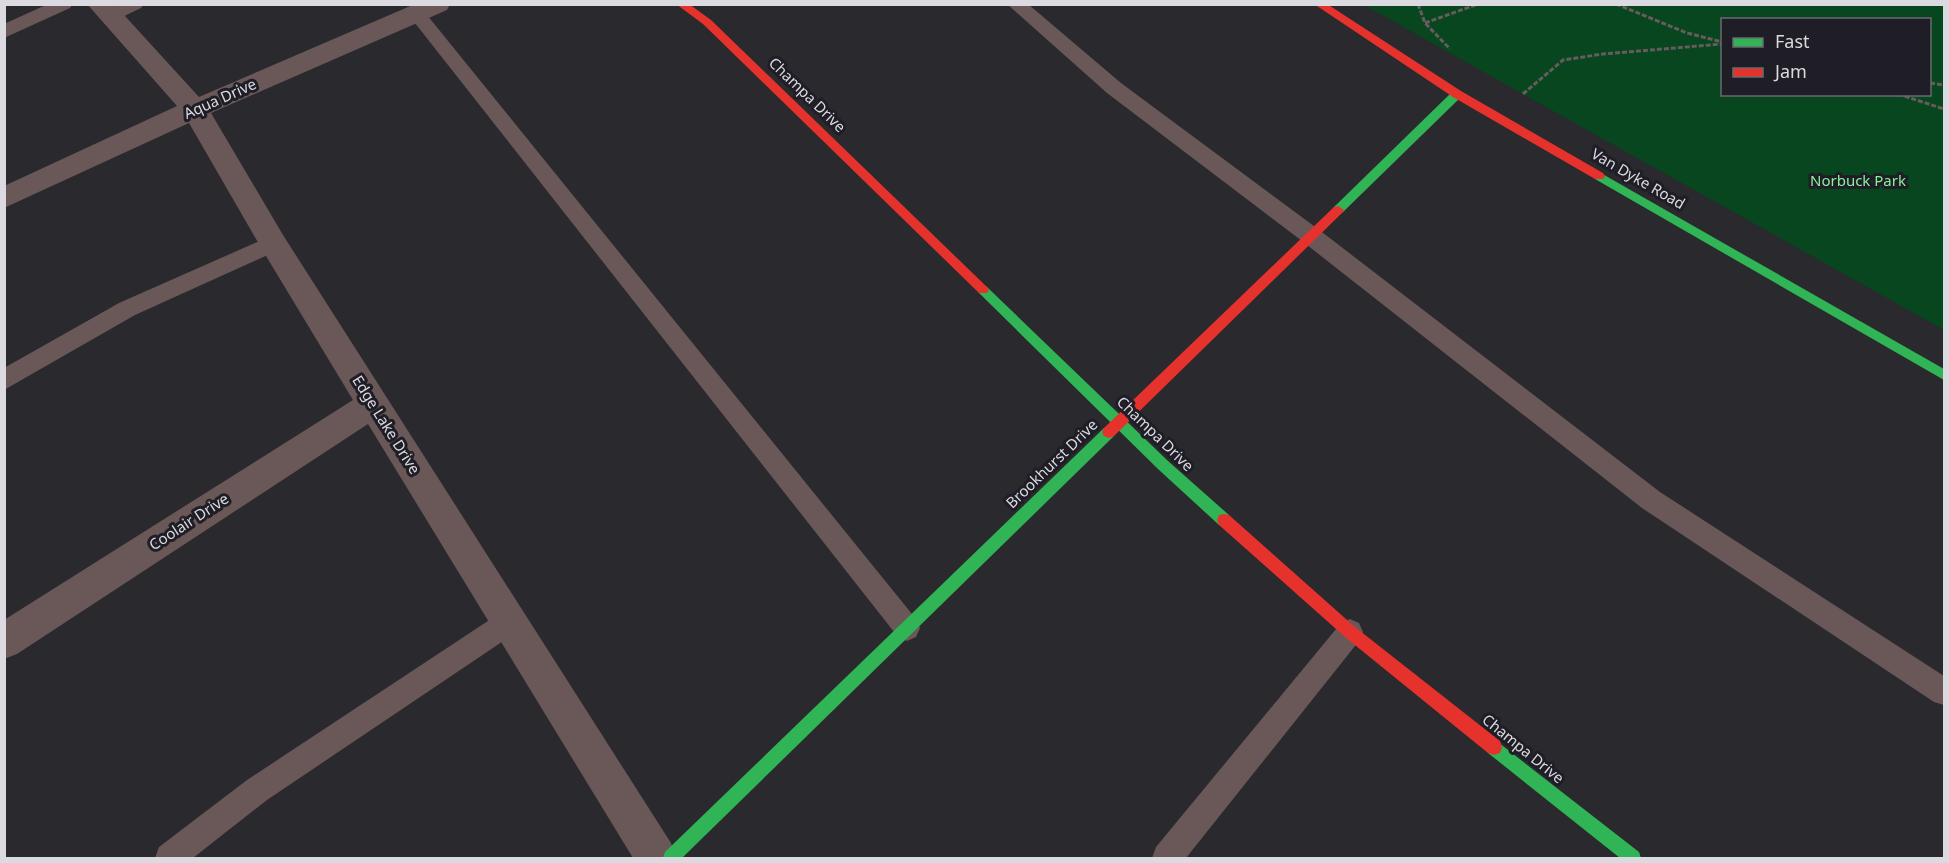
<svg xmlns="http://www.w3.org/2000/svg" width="1949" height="863" viewBox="0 0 1949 863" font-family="'Noto Sans',sans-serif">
  <rect width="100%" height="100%" fill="#2a292e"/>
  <!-- green -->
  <path fill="#07461e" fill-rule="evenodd" d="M1364,5h580v325zM1722,20h208v74h-208z"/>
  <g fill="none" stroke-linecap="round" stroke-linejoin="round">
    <!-- path -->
    <g stroke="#665c5d" stroke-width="3" stroke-dasharray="5 2" stroke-linecap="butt">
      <polyline points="1418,4 1425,23 1450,49"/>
      <polyline points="1616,4 1687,33 1722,42"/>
      <polyline points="1425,23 1478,4"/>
      <polyline points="1930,83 1944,85"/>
      <polyline points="1523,94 1563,60 1603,54 1722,44"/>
      <polyline points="1898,94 1944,109"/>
    </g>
    <!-- lane -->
    <g fill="#695857" fill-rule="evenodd">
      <polygon points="48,4 73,4 70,8 4,38 4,24"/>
      <polygon points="119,4 144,4 141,8 116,20 104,20 101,16 104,12"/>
      <polygon points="1007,4 1028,4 1121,83 1318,229 1660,492 1944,676 1944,705 1934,702 1642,508 1302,241 1107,93"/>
      <polygon points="417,8 423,10 916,619 920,628 916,637 907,641 898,637 411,18 408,14 411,10"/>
      <polygon points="273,235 281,237 284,243 281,249 135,315 4,390 4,368 119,303"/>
      <polygon points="509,609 518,613 522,622 518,631 267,800 193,858 155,858 159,847 247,780 500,613"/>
      <polygon points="1350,619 1359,623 1363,632 1359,641 1186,858 1152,858 1156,847 1341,623"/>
    </g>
    <!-- street -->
    <polygon fill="#695857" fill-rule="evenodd" points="87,4 114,4 199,97 415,4 450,4 447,10 211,113 283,235 671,843 676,858 633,858 368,424 17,654 4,659 4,620 353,400 263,251 189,123 4,208 4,186 177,106"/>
    <!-- fast -->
    <g fill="#30b455" fill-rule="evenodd">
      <polygon points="1457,90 1462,94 1461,97 1342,213 1334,213 1332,210 1334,207 1453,91"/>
      <polygon points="1599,172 1944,369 1944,380 1595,179 1593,176"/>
      <polygon points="983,285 987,287 1168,461 1229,515 1231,520 1229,525 1224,526 1219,525 1158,469 979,293 977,290 979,287"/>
      <polygon points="1109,426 1114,428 1116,432 1114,436 682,858 663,858 665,852 1104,428"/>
      <polygon points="1494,739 1639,852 1641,858 1620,858 1488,753 1486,747 1488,741"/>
    </g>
    <!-- jam -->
    <g fill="#e5322d" fill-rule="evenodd">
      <polygon points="676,4 689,4 711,20 987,287 989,290 987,293 979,293 703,24"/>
      <polygon points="1314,4 1327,4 1461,91 1603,173 1605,176 1603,179 1595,179 1453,97"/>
      <polygon points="1338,206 1344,210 1342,213 1114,436 1109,438 1104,436 1102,432 1104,428 1334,207"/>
      <polygon points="1224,514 1229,515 1355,627 1500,741 1502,747 1500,753 1494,755 1488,753 1345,637 1219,525 1217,520 1219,515"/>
    </g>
  </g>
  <g text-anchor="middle" stroke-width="6" stroke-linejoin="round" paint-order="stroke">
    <!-- street labels -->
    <g font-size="15" fill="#dbdae0" stroke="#1f1e26">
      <text transform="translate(807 95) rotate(44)" y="5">Champa Drive</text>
      <text transform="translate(220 99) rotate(-24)" y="5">Aqua Drive</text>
      <text transform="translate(1638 179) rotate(30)" y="5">Van Dyke Road</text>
      <text transform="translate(386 425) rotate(58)" y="5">Edge Lake Drive</text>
      <text transform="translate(1155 434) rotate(44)" y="5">Champa Drive</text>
      <text transform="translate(1052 464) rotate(-44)" y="5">Brookhurst Drive</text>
      <text transform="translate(189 522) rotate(-33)" y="5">Coolair Drive</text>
      <text transform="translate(1523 749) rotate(39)" y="5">Champa Drive</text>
    </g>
    <!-- park labels -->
    <g font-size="15" fill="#89f19e" stroke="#1f1e26">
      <text x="1858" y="186">Norbuck Park</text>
    </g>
  </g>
  <!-- border -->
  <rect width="1949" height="863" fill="none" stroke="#dbdae0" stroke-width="12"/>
  <!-- legend -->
  <rect x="1721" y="18" width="210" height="78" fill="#1f1e26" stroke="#6a6970" stroke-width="1.5"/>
  <rect x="1733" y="38" width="30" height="9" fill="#30b455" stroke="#6a6970" stroke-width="1.5"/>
  <text x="1775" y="48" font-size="18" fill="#dbdae0">Fast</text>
  <rect x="1733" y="68" width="30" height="9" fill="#e5322d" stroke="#6a6970" stroke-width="1.5"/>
  <text x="1775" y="78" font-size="18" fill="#dbdae0">Jam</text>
</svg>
